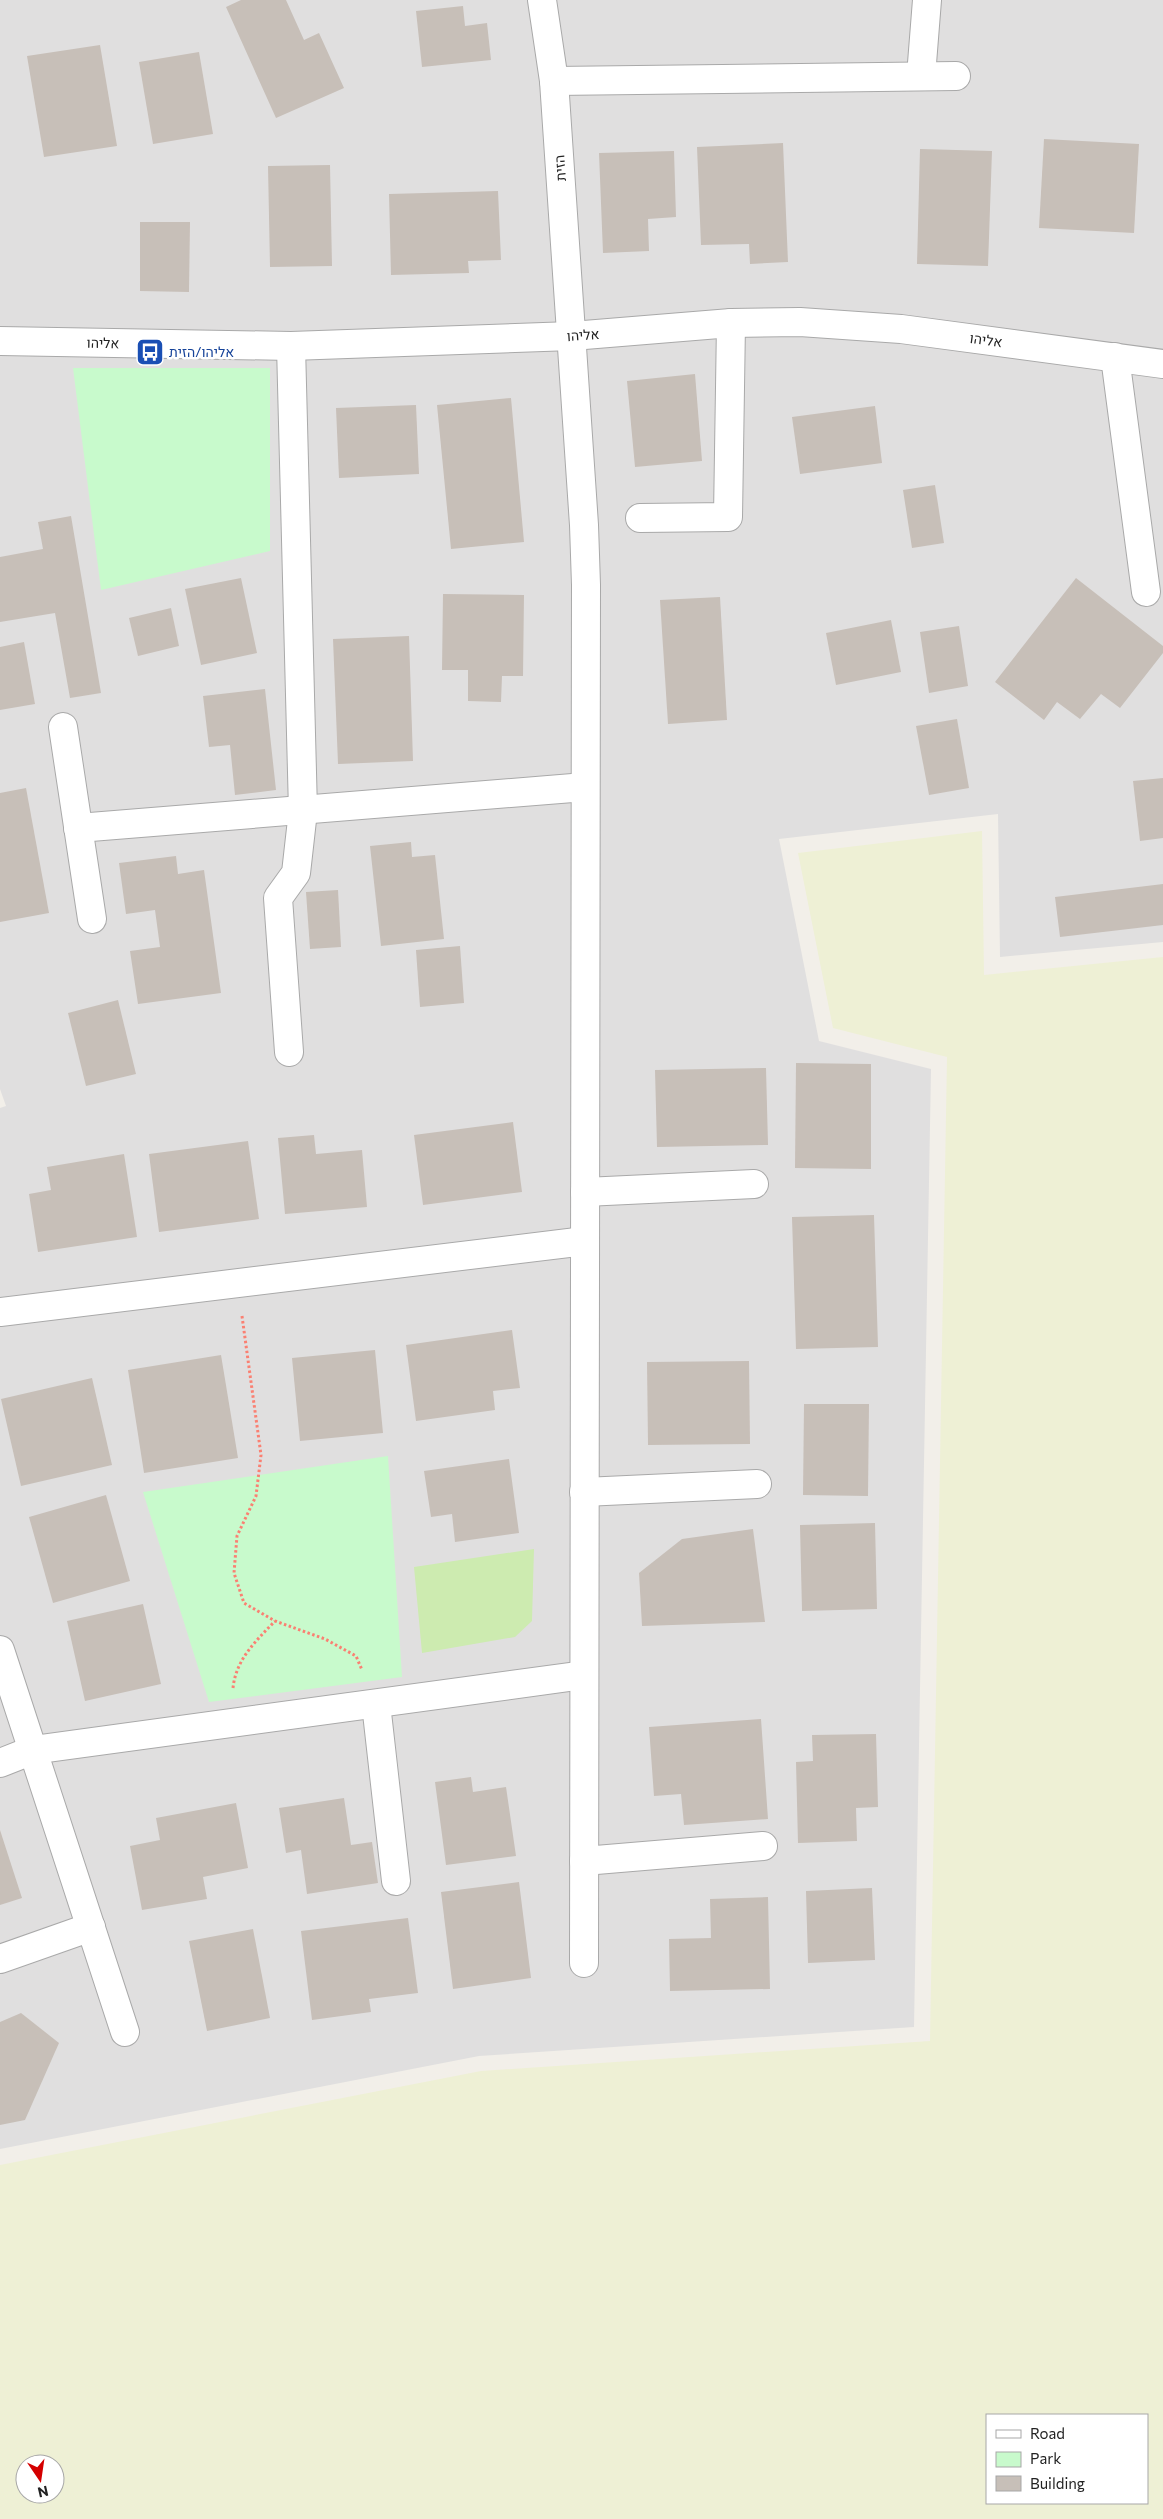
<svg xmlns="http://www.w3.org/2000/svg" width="1163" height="2519" viewBox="0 0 1163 2519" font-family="Commissioner,Heebo,sans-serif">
  <rect width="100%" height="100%" fill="#f2efe9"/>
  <!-- residential -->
  <polygon fill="#e0dfdf" points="0,0 1163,0 1163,942 1000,957 998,814 779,839 819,1041 931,1069 914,2027 479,2056 0,2149 0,1108 6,1106 0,1089"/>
  <!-- farmland -->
  <path fill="#eef0d5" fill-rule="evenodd" d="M982,831l2,144 179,-18v1562h-1163v-354l481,-94 449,-30 17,-984 -114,-29 -35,-175zM987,2415h160v88h-160zM25,2464h30v30h-30z"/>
  <!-- grass -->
  <polygon fill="#cdebb0" points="534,1549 532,1621 515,1637 422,1653 414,1567"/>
  <!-- park -->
  <g fill="#c8facc">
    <polygon points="73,368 270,368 270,551 101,590"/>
    <polygon points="388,1456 402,1677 209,1702 143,1492"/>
  </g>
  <!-- building -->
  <g fill="#c7bfb8">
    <polygon points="241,0 286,0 304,40 319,33 344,88 276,118 226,7"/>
    <polygon points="463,6 465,26 487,23 491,60 422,67 416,11"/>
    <polygon points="100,45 117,146 44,157 27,56"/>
    <polygon points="199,52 213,134 153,144 139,62"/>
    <polygon points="1044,139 1139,144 1134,233 1039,228"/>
    <polygon points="783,143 788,262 750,264 749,244 701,245 697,147"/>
    <polygon points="920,149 992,151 988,266 917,264"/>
    <polygon points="674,151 676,217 648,219 649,251 603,253 599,153"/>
    <polygon points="330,165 332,266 270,267 268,166"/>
    <polygon points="498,191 501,260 468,261 469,273 391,275 389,194"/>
    <polygon points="140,222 190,222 189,292 140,291"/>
    <polygon points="695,374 702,461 635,467 627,381"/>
    <polygon points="511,398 524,542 451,549 437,405"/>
    <polygon points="416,405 419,474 339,478 336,408"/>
    <polygon points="875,406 882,463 800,474 792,417"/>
    <polygon points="935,485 944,543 912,548 903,490"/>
    <polygon points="71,516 101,693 70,698 55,613 0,622 0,557 43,549 38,522"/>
    <polygon points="241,578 257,653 201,665 185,589"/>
    <polygon points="1076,578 1163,646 1163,653 1120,708 1101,694 1080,719 1057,702 1044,720 995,682"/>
    <polygon points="443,594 524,595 523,676 502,676 501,702 468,701 468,670 442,670"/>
    <polygon points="720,597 727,720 668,724 660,600"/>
    <polygon points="171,608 179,646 138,656 129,618"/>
    <polygon points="891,620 901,672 836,685 826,633"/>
    <polygon points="959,626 968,686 929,693 920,632"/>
    <polygon points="409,636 413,761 338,764 333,639"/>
    <polygon points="24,642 35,704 0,710 0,647"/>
    <polygon points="265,689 276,790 235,795 230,745 209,747 203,696"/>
    <polygon points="957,719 969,788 929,795 916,726"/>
    <polygon points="1163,778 1163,838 1140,841 1133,781"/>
    <polygon points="26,788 49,913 0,922 0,793"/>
    <polygon points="411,842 412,857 435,855 444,939 381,946 370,846"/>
    <polygon points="176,856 178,874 204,870 221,993 138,1004 130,951 160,947 155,910 126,914 119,863"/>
    <polygon points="1163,884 1163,925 1060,937 1055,897"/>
    <polygon points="338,890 341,947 310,949 306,892"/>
    <polygon points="460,946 464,1003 420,1007 416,950"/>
    <polygon points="118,1000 136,1074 86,1086 68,1013"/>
    <polygon points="796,1063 871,1064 871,1169 795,1168"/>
    <polygon points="766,1068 768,1145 657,1147 655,1070"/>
    <polygon points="513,1122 522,1192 423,1205 414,1135"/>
    <polygon points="314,1135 316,1154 362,1150 367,1207 285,1214 278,1138"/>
    <polygon points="248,1141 259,1219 159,1232 149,1154"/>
    <polygon points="124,1154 137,1237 38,1252 29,1194 51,1190 47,1167"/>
    <polygon points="874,1215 878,1347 796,1349 792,1217"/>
    <polygon points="512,1330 520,1388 493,1391 495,1410 416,1421 406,1345"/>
    <polygon points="375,1350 383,1433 300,1441 292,1358"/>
    <polygon points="221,1355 238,1458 144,1473 128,1370"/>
    <polygon points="749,1361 750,1444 648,1445 647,1362"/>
    <polygon points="92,1378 112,1465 21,1486 1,1399"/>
    <polygon points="804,1404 869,1404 868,1496 803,1495"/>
    <polygon points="509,1459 519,1533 455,1542 452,1514 431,1517 424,1471"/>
    <polygon points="106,1495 130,1581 53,1603 29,1517"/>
    <polygon points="875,1523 877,1609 802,1611 800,1525"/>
    <polygon points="753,1529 765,1622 642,1626 639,1573 682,1539"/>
    <polygon points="143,1604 161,1684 85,1701 67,1621"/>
    <polygon points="761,1719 768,1819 684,1825 681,1794 654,1796 649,1727"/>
    <polygon points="876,1734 878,1807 856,1808 857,1841 798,1843 796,1762 813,1761 812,1735"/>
    <polygon points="471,1777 473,1792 506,1787 516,1856 446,1865 435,1782"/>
    <polygon points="344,1798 351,1845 372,1842 378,1883 307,1894 301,1850 286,1853 279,1808"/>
    <polygon points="236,1803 248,1868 203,1877 207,1899 142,1910 130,1846 160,1840 156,1818"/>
    <polygon points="0,1830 22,1898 0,1905"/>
    <polygon points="519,1882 531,1978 453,1989 441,1892"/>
    <polygon points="872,1888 875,1960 808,1963 806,1891"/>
    <polygon points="768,1897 770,1989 670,1991 669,1939 711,1938 710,1899"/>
    <polygon points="408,1918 418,1993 369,1999 371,2012 312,2020 301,1931"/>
    <polygon points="253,1929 270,2018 207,2031 189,1941"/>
    <polygon points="21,2013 59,2043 25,2120 0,2125 0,2022"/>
  </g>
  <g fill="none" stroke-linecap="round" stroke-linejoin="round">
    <!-- minor casing -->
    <g stroke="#a9a9a9" stroke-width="30">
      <g id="minor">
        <polyline points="542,0 554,81 584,525 586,585 584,1963"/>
        <polyline points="921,76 927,0"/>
        <polyline points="554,81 956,76"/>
        <polyline points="0,341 291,346 572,336 731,323 800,322 901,329 1163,364"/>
        <polyline points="1115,357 1146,592"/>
        <polyline points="640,518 728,517 731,323"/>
        <polyline points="63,727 92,919"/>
        <polyline points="78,828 585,787"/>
        <polyline points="289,1052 278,898 296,873 303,811 291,346"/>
        <polyline points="585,1192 754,1184"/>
        <polyline points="0,1312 585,1241"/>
        <polyline points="584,1492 757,1484"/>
        <polyline points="0,1650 125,2032"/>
        <polyline points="376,1704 396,1881"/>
        <polyline points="0,1763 33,1750 584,1675"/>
        <polyline points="584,1861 763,1846"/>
        <polyline points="0,1959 91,1927"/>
      </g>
    </g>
    <!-- path -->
    <g stroke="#fa8072" stroke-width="3" stroke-dasharray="2.5 2.5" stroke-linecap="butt">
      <polyline points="242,1316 261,1455 256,1496 237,1536 234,1573 244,1603 275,1621 325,1639 356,1656 362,1670"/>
      <path d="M233,1688c3,-29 23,-47 42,-67"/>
    </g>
    <!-- minor -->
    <use href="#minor" stroke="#fff" stroke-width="28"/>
  </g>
  <!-- icons -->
  <defs>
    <g id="bus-square" transform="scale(1.4375)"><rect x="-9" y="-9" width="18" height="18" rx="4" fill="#1a4fb4" stroke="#fff"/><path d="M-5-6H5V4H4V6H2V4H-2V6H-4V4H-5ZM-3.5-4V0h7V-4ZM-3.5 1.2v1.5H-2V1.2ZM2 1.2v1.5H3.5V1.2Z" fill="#fff"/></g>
  </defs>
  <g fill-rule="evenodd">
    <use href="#bus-square" x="150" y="352"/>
  </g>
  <g text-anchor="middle" stroke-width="5" stroke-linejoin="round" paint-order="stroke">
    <!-- street labels -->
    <g font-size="14" fill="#222" stroke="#fff">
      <text transform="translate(560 168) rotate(-94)" y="5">הזית</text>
      <text transform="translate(583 335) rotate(-4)" y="5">אליהו</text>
      <text transform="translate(986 340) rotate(8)" y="5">אליהו</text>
      <text transform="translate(103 343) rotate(1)" y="5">אליהו</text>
    </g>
    <!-- transit labels -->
    <g font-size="14" fill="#164399" stroke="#fff" text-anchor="start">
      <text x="169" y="357">אליהו/הזית</text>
    </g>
  </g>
  <!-- legend -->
  <rect x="986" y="2414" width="162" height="90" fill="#ffffff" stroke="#a7a7a7"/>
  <rect x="996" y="2430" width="25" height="8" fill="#ffffff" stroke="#a7a7a7"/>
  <text x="1030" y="2439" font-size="15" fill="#222222">Road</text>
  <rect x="996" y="2452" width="25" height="15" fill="#c8facc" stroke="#a7a7a7"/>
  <text x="1030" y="2464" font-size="15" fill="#222222">Park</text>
  <rect x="996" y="2476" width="25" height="15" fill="#c7bfb8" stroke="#a7a7a7"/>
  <text x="1030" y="2489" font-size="15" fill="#222222">Building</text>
  <!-- north arrow -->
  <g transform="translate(40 2479) rotate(167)"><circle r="24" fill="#ffffff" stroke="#a7a7a7"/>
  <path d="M0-4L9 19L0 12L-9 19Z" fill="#d40000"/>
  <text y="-8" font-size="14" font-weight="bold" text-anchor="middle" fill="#222222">N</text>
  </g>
</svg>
